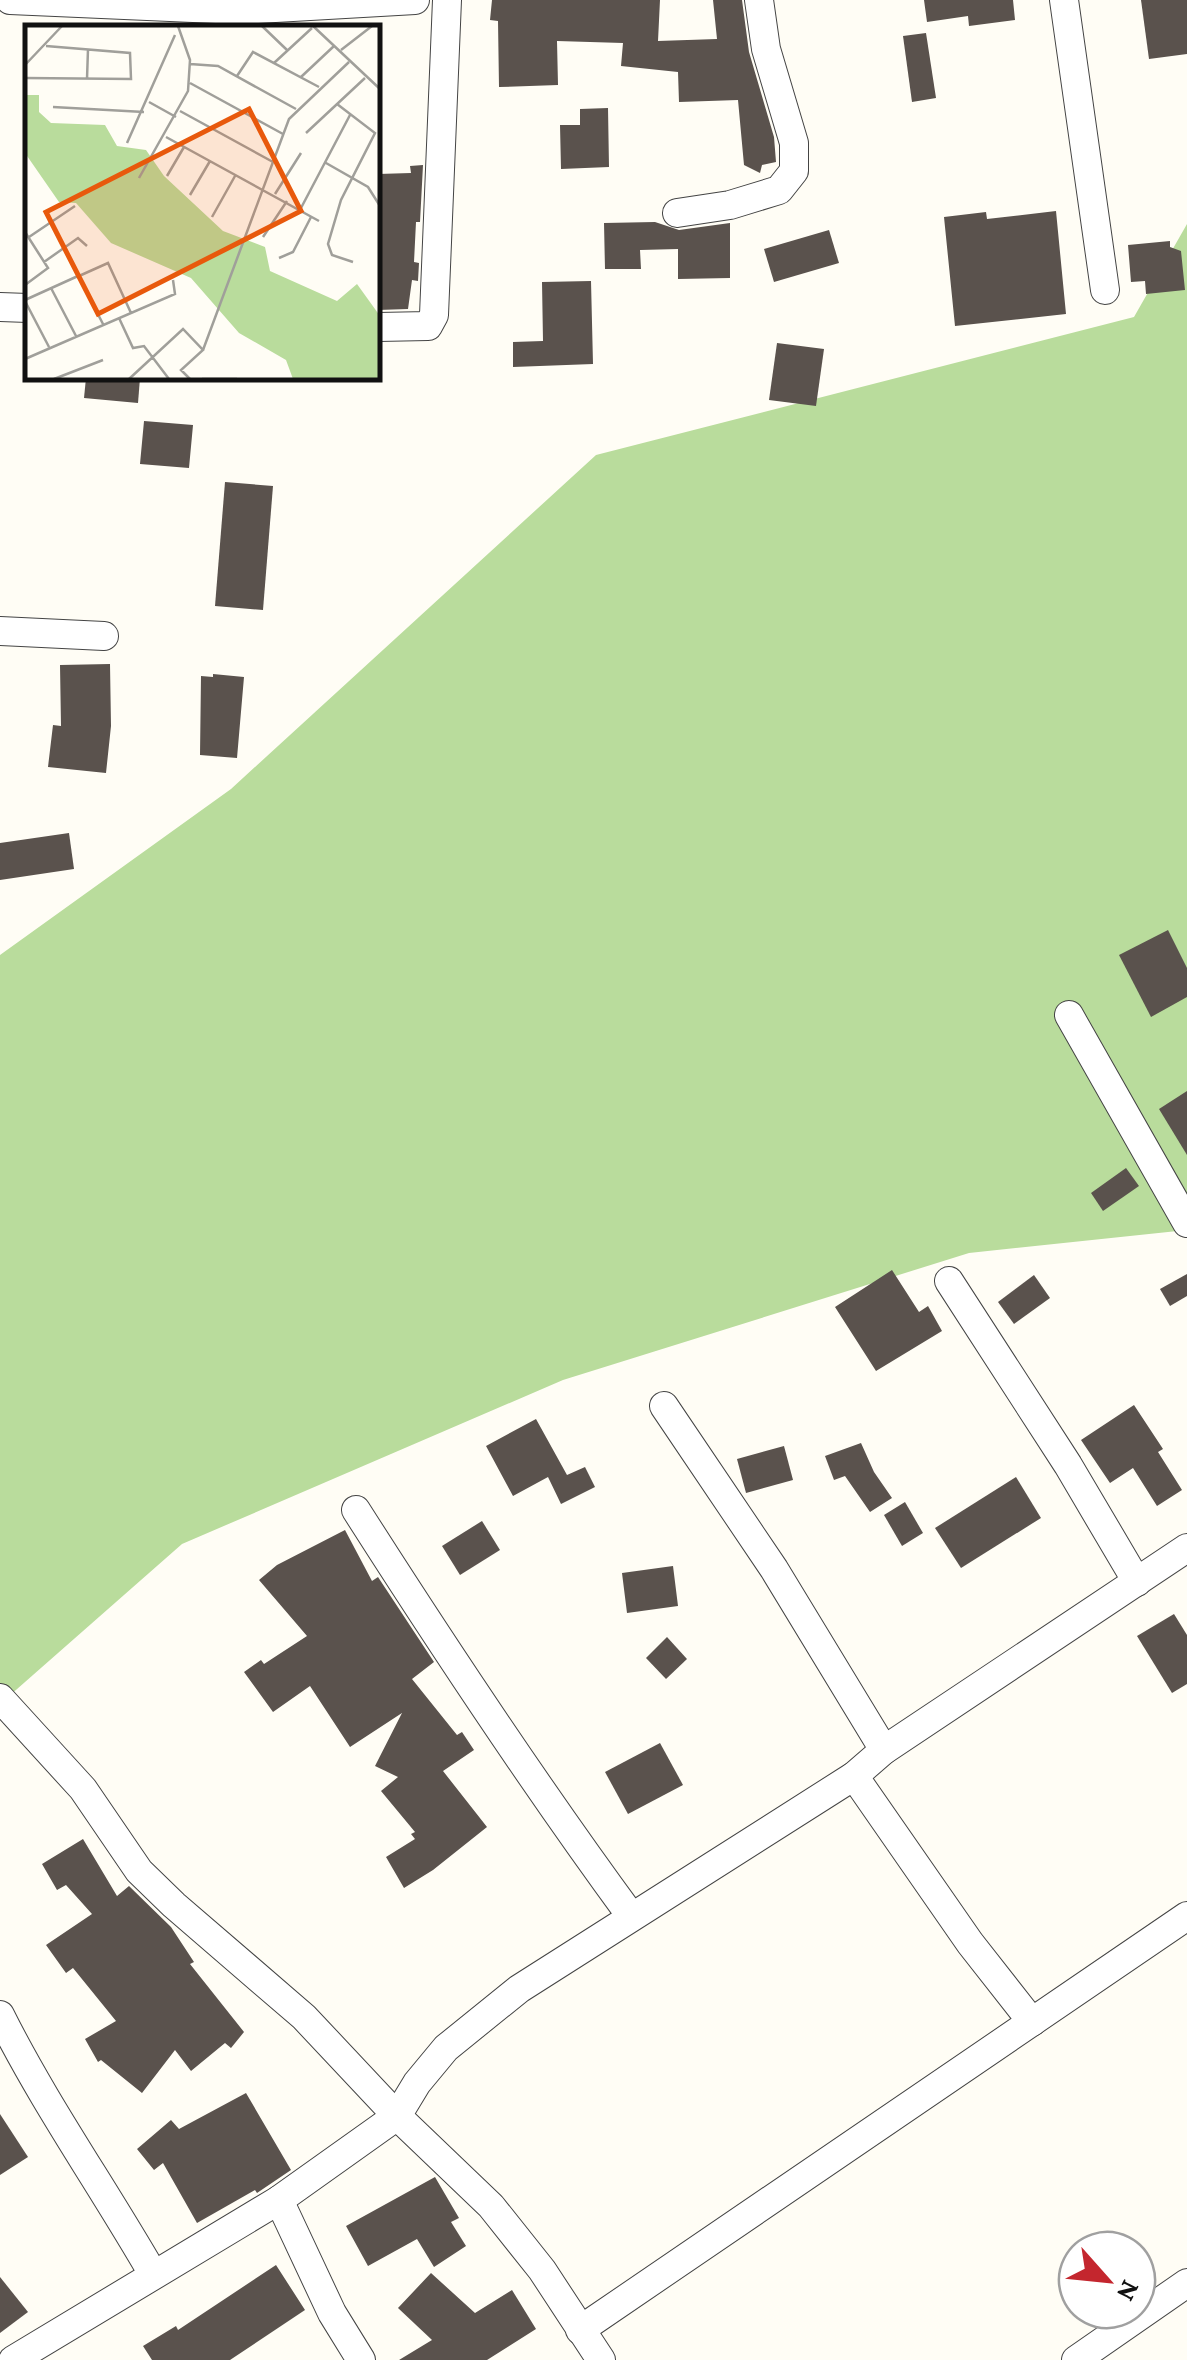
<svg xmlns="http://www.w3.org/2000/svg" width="1187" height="2360" viewBox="0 0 1187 2360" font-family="'Crimson Pro',serif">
  <rect width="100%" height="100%" fill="#fffdf5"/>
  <!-- forest -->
  <polygon fill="#b9dc9c" points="1187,224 1187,1230 969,1253 563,1380 182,1544 0,1704 0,955 231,789 596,455 1134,317"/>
  <!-- building -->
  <g fill="#5a524d">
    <polygon points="492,0 660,0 658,41 717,39 713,0 742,0 749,52 774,137 776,162 762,165 760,173 744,165 738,100 679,102 678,72 621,66 623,43 557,41 558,85 499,87 498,21 490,20"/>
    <polygon points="924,0 1013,0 1015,20 969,26 968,16 927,22"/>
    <polygon points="1141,0 1187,0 1187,54 1149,59"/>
    <polygon points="926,33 936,98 912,102 903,36"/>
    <polygon points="608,108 609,167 561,169 560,125 580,125 580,109"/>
    <polygon points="423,165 420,222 416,222 414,262 419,263 418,281 412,280 408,309 378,310 378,174 411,173 410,166"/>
    <polygon points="1056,211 1066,314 955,326 944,217 986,212 987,219"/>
    <polygon points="655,222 679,230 730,223 730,278 678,279 678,249 640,250 641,269 605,269 604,223"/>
    <polygon points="829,230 839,263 774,282 764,249"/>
    <polygon points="1170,241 1170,247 1181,251 1185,290 1146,294 1145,281 1131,282 1128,245"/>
    <polygon points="591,281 593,364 513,367 513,342 543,341 542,282"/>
    <polygon points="777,343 824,349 816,406 769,400"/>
    <polygon points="86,378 140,378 138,403 84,398"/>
    <polygon points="144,421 193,425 189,468 140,464"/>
    <polygon points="225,482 273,486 263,610 215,606"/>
    <polygon points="110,664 111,726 106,773 48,767 53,725 61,726 60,665"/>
    <polygon points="213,674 244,677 237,758 200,755 201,676 213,677"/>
    <polygon points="69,833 74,869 0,880 0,843"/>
    <polygon points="1168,930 1187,968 1187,997 1151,1017 1119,955"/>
    <polygon points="1187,1091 1187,1155 1159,1109"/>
    <polygon points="1126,1168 1139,1186 1103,1211 1091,1193"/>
    <polygon points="892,1270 919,1312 928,1306 942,1331 876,1371 835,1307"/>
    <polygon points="1187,1274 1187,1296 1170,1306 1160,1289"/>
    <polygon points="1034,1275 1050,1298 1014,1324 998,1302"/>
    <polygon points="1134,1405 1163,1449 1158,1452 1182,1490 1157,1506 1133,1468 1110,1483 1081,1440"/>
    <polygon points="536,1419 567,1475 585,1467 595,1487 561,1504 548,1477 513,1496 486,1446"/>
    <polygon points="861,1443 874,1472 892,1498 870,1512 845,1476 834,1480 825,1456"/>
    <polygon points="784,1446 793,1480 746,1493 737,1459"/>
    <polygon points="1016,1477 1041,1518 961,1568 935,1528"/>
    <polygon points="905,1502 923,1533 902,1546 884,1515"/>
    <polygon points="482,1521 500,1550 460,1575 442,1546"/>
    <polygon points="345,1530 372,1581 378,1577 434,1662 412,1679 457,1735 462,1732 474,1750 443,1771 487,1827 433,1870 404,1888 386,1857 415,1839 411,1834 415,1832 381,1791 398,1777 375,1766 402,1713 350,1747 310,1686 273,1712 244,1672 261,1660 264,1664 307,1636 259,1580 277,1565"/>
    <polygon points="673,1566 678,1606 627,1613 622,1573"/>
    <polygon points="1174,1614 1187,1635 1187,1684 1172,1693 1137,1636"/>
    <polygon points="667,1637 687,1659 666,1679 646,1658"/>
    <polygon points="660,1743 683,1785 628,1814 605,1772"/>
    <polygon points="83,1839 117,1896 129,1886 171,1927 194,1962 190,1964 244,2032 231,2048 225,2043 191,2071 175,2050 142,2093 101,2060 98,2062 85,2039 116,2021 73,1968 66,1973 46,1945 92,1914 66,1885 57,1890 42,1864"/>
    <polygon points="246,2093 291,2170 257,2193 255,2190 197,2223 163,2163 154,2170 137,2149 171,2120 179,2129"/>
    <polygon points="0,2114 28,2157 0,2175"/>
    <polygon points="435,2177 459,2218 451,2222 466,2246 434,2267 417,2239 368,2266 346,2226"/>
    <polygon points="276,2265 305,2310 230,2360 152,2360 143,2346 176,2326 178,2330"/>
    <polygon points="431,2273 475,2313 512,2290 536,2329 487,2360 399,2360 432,2340 398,2308"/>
    <polygon points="0,2277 28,2312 0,2333"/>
  </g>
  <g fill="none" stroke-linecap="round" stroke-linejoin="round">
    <!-- minor casing -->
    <g stroke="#444" stroke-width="30">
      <g id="minor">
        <polyline points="10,0 239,10 415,0"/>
        <polyline points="1064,0 1105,290"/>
        <polyline points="677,213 730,205 779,190 794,171 794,143 766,49 759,0"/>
        <polyline points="0,307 28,308"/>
        <polyline points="378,327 428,326 434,315 447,0"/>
        <polyline points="0,631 104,636"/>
        <polyline points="1069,1015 1187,1223"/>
        <polyline points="949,1281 1068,1465 1137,1582"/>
        <polyline points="664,1406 774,1569 884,1750"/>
        <path d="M356,1510c88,138 178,274 275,406"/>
        <polyline points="0,1698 83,1789 139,1871 174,1905 304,2017 397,2116 491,2206 542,2270 601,2360"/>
        <polyline points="854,1776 970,1943 1032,2022"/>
        <path d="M0,2015c45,90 103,172 153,259"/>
        <polyline points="279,2200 332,2313 361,2360"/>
        <polyline points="580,2330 1187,1916"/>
        <polyline points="13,2360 279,2200 397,2116 417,2083 446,2048 519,1989 854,1776 884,1750 1187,1548"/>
        <polyline points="1076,2360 1187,2283"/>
      </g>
    </g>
    <!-- minor -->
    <use href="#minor" stroke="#fff" stroke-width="28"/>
  </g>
  <!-- overview -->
  <g transform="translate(25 25)">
    <rect width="355" height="355" fill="#fffdf5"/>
    <path d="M0,70h14v17l12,11 54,2 12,21 29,4 18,26 59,55 42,16 5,24 67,30 20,-17 23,32v63h-87l-7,-19 -47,-27 -48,-55 -80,-35 -35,-40 -17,-1 -34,-49z" fill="#b9dc9c"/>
    <path fill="none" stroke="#a09f9a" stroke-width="2.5" d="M237,1l25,24M288,1l67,63M316,25l31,-24M249,38l38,-35M165,39l28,2 78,43M0,40l37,-39M212,51l16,-24 66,35M276,52l33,-31M0,53l106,1 -1,-26 -84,-7M62,54l1,-30M165,58l93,51M124,77l27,15M312,79l38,29 -34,67 -13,44 4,11 21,7M28,82l91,5M155,86l93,51M281,108l59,-55M141,112l153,84M102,118l48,-108M301,138l42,24 12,19M142,151l17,-29M114,153l49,-87 2,-31 -12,-34M250,169l26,-41M165,170l20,-34M276,183l49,-93M187,192l23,-41M0,207l23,36 -23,17M4,212l46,-31M238,212l24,-36M254,233l14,-6 18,-35M19,237l34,-24 9,8M54,251l29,-13 23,50M26,263l25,48M0,275l53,-24 25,48M0,276l24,46M94,293l14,30 11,-2 25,33M178,325l86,-231 60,-57M0,334l150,-65 -2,-14M29,354l49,-19M104,354l54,-50 20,21 -22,20 9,9M177,354h35"/>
    <path fill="#e8590c" fill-opacity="0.15" stroke="#e8590c" stroke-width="5" d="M224,84l52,102 -203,103 -52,-102z"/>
    <rect width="355" height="355" fill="none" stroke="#111" stroke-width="5"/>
  </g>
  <!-- north arrow -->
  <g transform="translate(1107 2280) rotate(117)"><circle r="48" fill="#ffffff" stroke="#a0a0a0" stroke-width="2.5"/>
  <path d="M0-8L18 38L0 25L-18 38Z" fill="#c4262e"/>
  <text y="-15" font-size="28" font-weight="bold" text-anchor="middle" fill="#111111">N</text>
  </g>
</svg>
